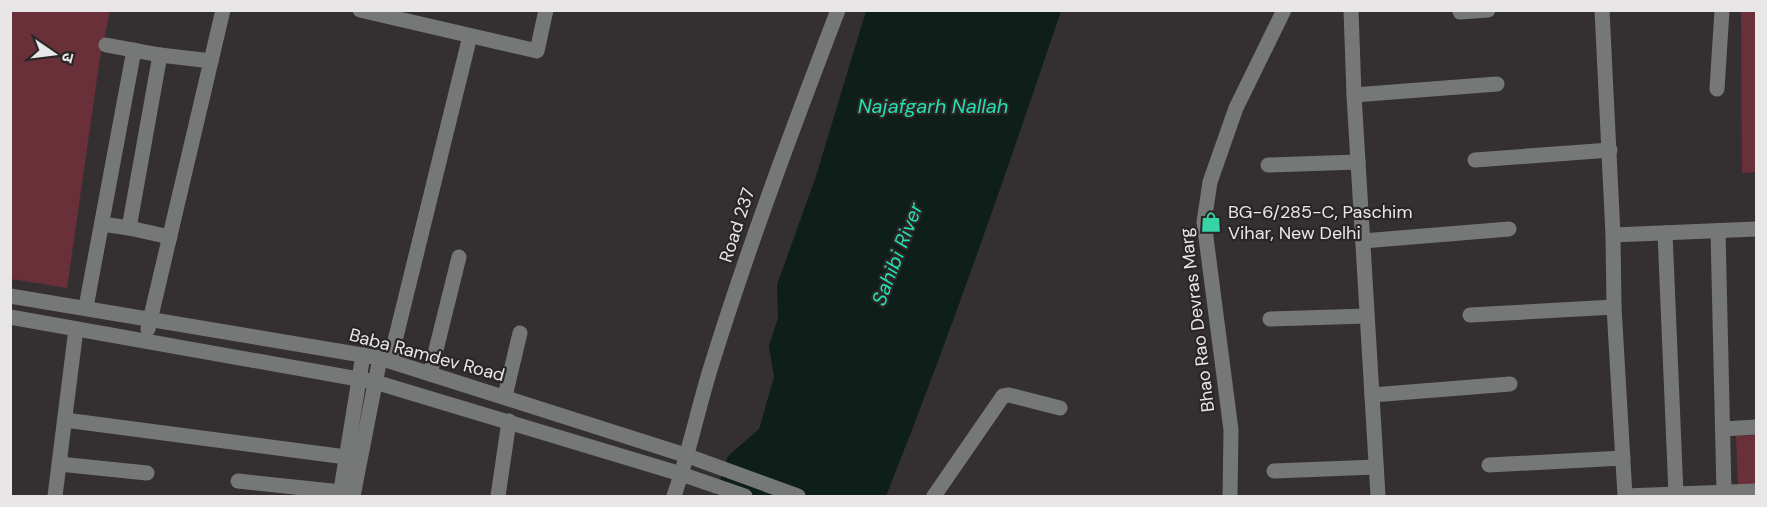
<svg xmlns="http://www.w3.org/2000/svg" width="1767" height="507" viewBox="0 0 1767 507" font-family="'DM Sans','Noto Sans Devanagari',sans-serif">
  <rect width="100%" height="100%" fill="#343031"/>
  <!-- green -->
  <g fill="#6a303a">
    <polygon points="10,11 110,11 100,58 67,288 11,279"/>
    <polygon points="1741,11 1756,11 1756,172 1742,173"/>
    <polygon points="1756,435 1756,484 1738,485 1736,436"/>
  </g>
  <!-- water -->
  <path fill="#0e1e18" d="M866,11h195c-55,163 -111,325 -175,485h-171l13,-40 31,-27 15,-52 -5,-31 9,-28 -1,-33 39,-109z"/>
  <g fill="none" stroke-linecap="round" stroke-linejoin="round">
    <!-- minor -->
    <g stroke="#767877" stroke-width="15">
      <polyline points="360,10 537,51 546,10"/>
      <polyline points="1351,10 1354,95 1378,496"/>
      <polyline points="1602,10 1613,235 1614,307 1625,496"/>
      <polyline points="1460,12 1488,10"/>
      <polyline points="106,45 160,55 211,61"/>
      <polyline points="1717,89 1722,10"/>
      <polyline points="1354,95 1497,84"/>
      <polyline points="1475,160 1610,150"/>
      <polyline points="1268,165 1358,162"/>
      <polyline points="102,224 129,228 160,55"/>
      <polyline points="129,228 170,237"/>
      <polyline points="1718,231 1724,492"/>
      <polyline points="1665,233 1676,494"/>
      <polyline points="1613,235 1756,229"/>
      <polyline points="1363,241 1509,229"/>
      <polyline points="10,296 380,358 688,456 798,496"/>
      <polyline points="86,307 134,50"/>
      <polyline points="1470,315 1614,307"/>
      <polyline points="10,317 375,382 681,474 745,496"/>
      <polyline points="1270,319 1367,316"/>
      <polyline points="148,329 223,10"/>
      <polyline points="390,361 470,36"/>
      <polyline points="430,374 459,257"/>
      <polyline points="1372,395 1510,384"/>
      <polyline points="505,396 520,333"/>
      <polyline points="65,420 346,457"/>
      <polyline points="1723,429 1756,427"/>
      <polyline points="59,464 147,473"/>
      <polyline points="1489,465 1623,458"/>
      <polyline points="1274,471 1376,467"/>
      <polyline points="238,481 341,492"/>
      <polyline points="55,496 76,329"/>
      <polyline points="340,496 363,355"/>
      <polyline points="353,496 380,358"/>
      <polyline points="498,496 509,421"/>
      <path d="M674,496c16,-46 25,-93 40,-139 37,-118 80,-232 124,-347"/>
      <polyline points="934,496 1003,396 1009,395 1060,408"/>
      <polyline points="1230,496 1231,430 1204,222 1210,182 1236,108 1284,10"/>
      <polyline points="1625,496 1756,491"/>
    </g>
  </g>
  <!-- icons -->
  <defs>
    <g id="shop-bare" transform="scale(1.62)"><path d="M-5-2.5h2.3a2.7 3.5 0 0 1 5.4 0H5L5.5 6h-11ZM-1.5-2.5h3a1.5 2.3 0 0 0-3 0Z" fill="#36d4a6" stroke="#2a2627" stroke-width="2.5" paint-order="stroke"/></g>
  </defs>
  <g fill-rule="evenodd">
    <use href="#shop-bare" x="1211" y="222"/>
  </g>
  <g text-anchor="middle" stroke-width="4.5" stroke-linejoin="round" paint-order="stroke">
    <!-- poi labels -->
    <g font-size="18" fill="#e8e6e6" stroke="#2a2627" text-anchor="start">
      <text x="1228" y="218">BG-6/285-C, Paschim<tspan x="1228" dy="21">Vihar, New Delhi</tspan></text>
    </g>
    <!-- street labels -->
    <g font-size="18" fill="#e8e6e6" stroke="#2a2627">
      <text transform="translate(737 225) rotate(-72)" y="6">Road 237</text>
      <text transform="translate(1197 320) rotate(-97)" y="6">Bhao Rao Devras Marg</text>
      <text transform="translate(427 355) rotate(15)" y="6">Baba Ramdev Road</text>
    </g>
    <!-- water labels -->
    <g font-size="20" font-style="italic" fill="#24e0ae" stroke="#2a2627">
      <text x="933" y="113">Najafgarh Nallah</text>
      <text transform="translate(897 254) rotate(-69)" y="7">Sahibi River</text>
    </g>
  </g>
  <!-- border -->
  <rect width="1767" height="507" fill="none" stroke="#e8e6e6" stroke-width="24"/>
  <!-- north arrow -->
  <g transform="translate(54 54) rotate(104)" stroke="#2a2627" stroke-width="4.5" paint-order="stroke">
  <path d="M0-4.5L10 22L0 15L-10 22Z" fill="#e8e6e6"/>
  <text y="-9" font-size="16" font-weight="bold" text-anchor="middle" fill="#e8e6e6">उ</text>
  </g>
</svg>
